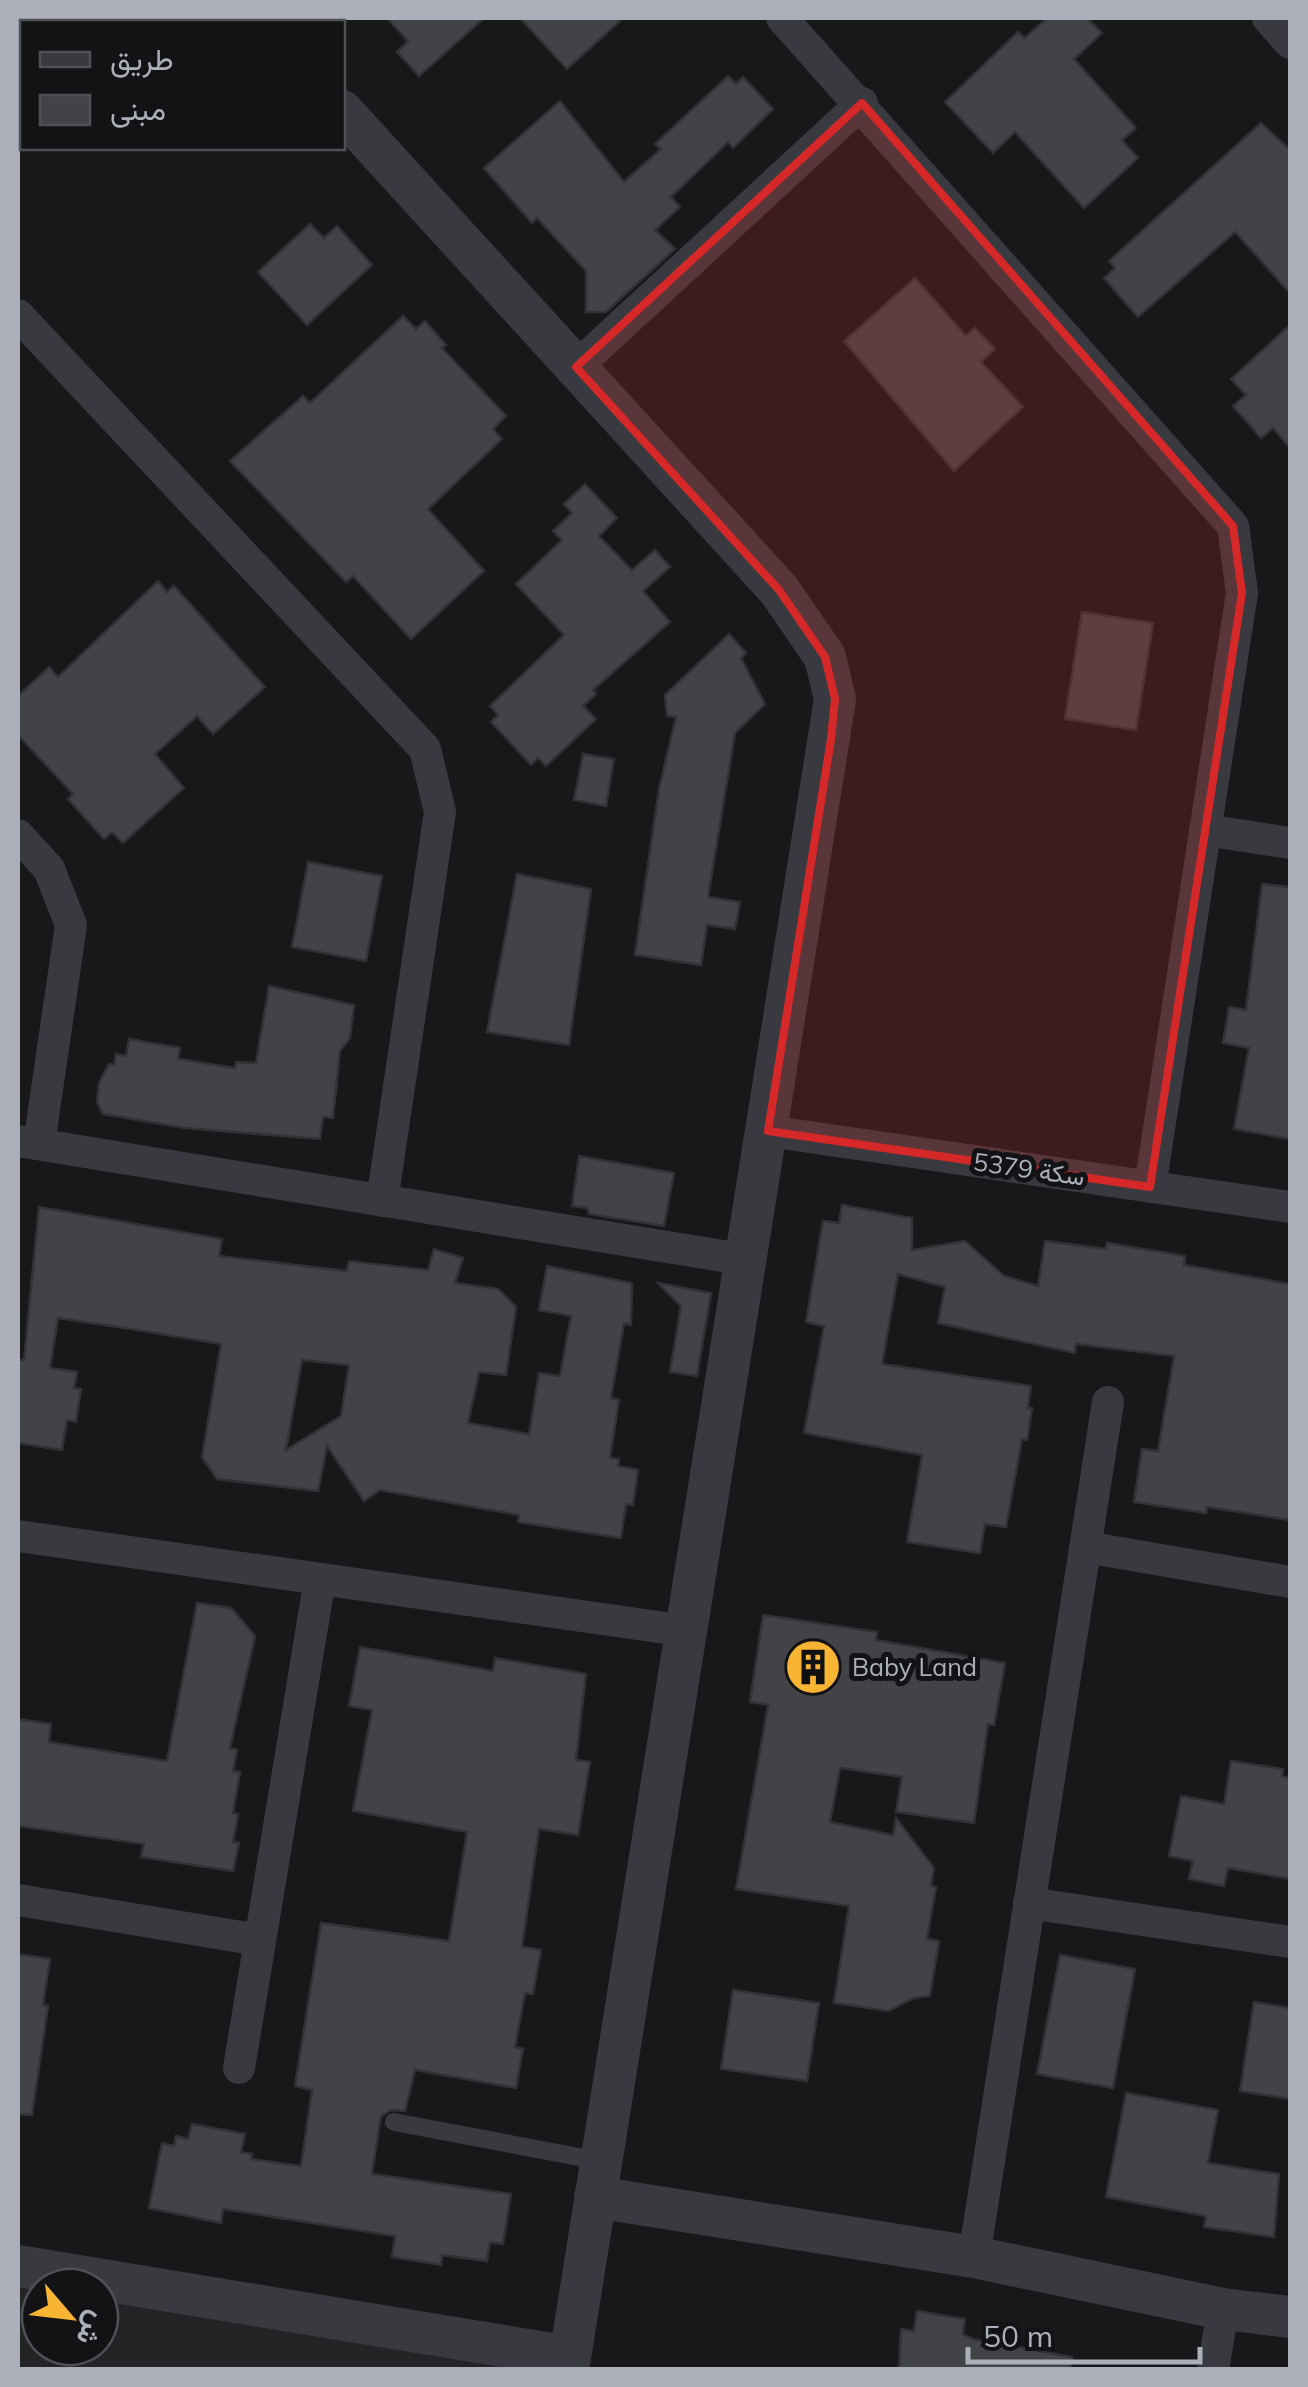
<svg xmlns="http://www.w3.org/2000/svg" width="1308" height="2387" viewBox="0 0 1308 2387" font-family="Mulish,Vazirmatn,sans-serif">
  <rect width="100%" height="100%" fill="#18181a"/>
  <!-- built -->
  <path fill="#242427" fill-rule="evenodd" d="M18,2266l550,103h-550zM40,2287h60v60h-60z"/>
  <!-- building -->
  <g fill="#424347" stroke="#323236" stroke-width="2.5" fill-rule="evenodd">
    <polygon points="387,18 484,18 419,76 397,52 408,41"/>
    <polygon points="520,18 623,18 567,69"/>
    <polygon points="1047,18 1087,18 1102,33 1074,59 1136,128 1122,140 1138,158 1084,208 1015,132 993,153 945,102 1018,32 1025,38"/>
    <polygon points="728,76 736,84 743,77 773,109 733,148 728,142 671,197 680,207 655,230 675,249 606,312 586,312 586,271 537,218 532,223 484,168 560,101 624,182 661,149 655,144"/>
    <polygon points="1261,123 1290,150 1290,293 1235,232 1138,317 1104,278 1115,268 1109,261"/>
    <polygon points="310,224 324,238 337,226 372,265 307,325 258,272"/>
    <polygon points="915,278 966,336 975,328 995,349 981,362 1023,407 954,471 844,341"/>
    <polygon points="403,316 416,329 425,321 446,345 442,348 506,416 493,429 502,439 428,509 484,571 411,639 353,576 346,582 230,461 303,396 310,403"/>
    <polygon points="1290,325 1290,448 1273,428 1261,438 1233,406 1246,395 1231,379"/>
    <polygon points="585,484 617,518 599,536 632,570 655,550 670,567 643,591 670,622 593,690 596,694 583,706 596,719 546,766 538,758 531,765 491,722 498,715 490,706 564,635 516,584 562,540 553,531 572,513 564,504"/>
    <polygon points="158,581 167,592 174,586 265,687 213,734 197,716 155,754 184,788 123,843 112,832 104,839 68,799 73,794 18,735 18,696 49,667 58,677"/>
    <polygon points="1082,612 1153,623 1136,730 1065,719"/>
    <polygon points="729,634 746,653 741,658 765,704 735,733 708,897 740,902 735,929 707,925 701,965 635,955 659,789 676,717 667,716 665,695"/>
    <polygon points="583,754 614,759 606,806 574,800"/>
    <polygon points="308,862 382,876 366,961 292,947"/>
    <polygon points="517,874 591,889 569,1045 487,1032"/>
    <polygon points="1262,884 1290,887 1290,1139 1234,1129 1249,1048 1223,1043 1229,1007 1246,1010"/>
    <polygon points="269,986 354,1005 350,1038 340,1051 333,1118 323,1117 320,1139 185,1128 103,1114 97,1102 99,1083 109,1064 114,1065 116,1054 126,1056 129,1039 180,1048 178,1059 235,1068 236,1062 256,1063"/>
    <polygon points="579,1156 674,1173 664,1226 589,1214 587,1208 572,1206"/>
    <polygon points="842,1205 912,1218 912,1250 965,1241 1004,1276 1038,1286 1045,1241 1106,1249 1107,1243 1185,1256 1184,1265 1290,1284 1290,1520 1207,1507 1206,1513 1134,1502 1142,1449 1158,1451 1174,1356 1076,1344 1075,1353 938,1323 945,1287 898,1274 882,1364 1031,1386 1028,1408 1032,1408 1027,1440 1022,1439 1006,1527 985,1524 980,1553 907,1542 922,1455 804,1433 824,1326 806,1322 823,1221 839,1223"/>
    <path d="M39,1207l183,32 -3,17 128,15 2,-10 79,9 6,-21 29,9 -8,25 43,6 18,18 -10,68 -27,-3 -11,51 61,11 10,-61 21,3 11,-60 -32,-6 8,-44 85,17 -1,42 -7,-1 -13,74 8,2 -9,58 9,1 -1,7 20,4 -5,35 -7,-1 -5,34 -103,-16 1,-7 -139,-25 -16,11 -37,-55 -9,45 -101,-12 -15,-22 19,-113 -90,-15 -73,-11 -8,50 27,4 -3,16 7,1 -5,33 -9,-2 -5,30 -44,-7v-84l6,1zM302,1360l47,5 -8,51 -55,34z"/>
    <polygon points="658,1283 711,1293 697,1376 670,1372 681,1306"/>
    <polygon points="197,1603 231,1608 255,1636 230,1748 237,1750 233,1771 240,1772 233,1813 238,1814 233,1842 239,1843 233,1871 141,1857 144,1844 18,1826 18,1719 51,1724 49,1742 167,1761"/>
    <polygon points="763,1615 877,1632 876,1640 1005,1663 994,1725 988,1724 974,1823 896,1812 902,1777 840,1768 830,1822 893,1835 896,1818 934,1868 931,1886 936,1887 927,1939 939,1941 930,1996 914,1998 888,2011 834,2003 849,1906 736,1889 768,1705 750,1702"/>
    <polygon points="360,1647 493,1671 495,1658 586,1674 576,1760 590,1762 578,1835 539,1829 522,1947 541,1950 533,1994 525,1993 515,2047 523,2049 516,2088 415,2070 405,2111 391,2110 381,2116 372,2174 511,2194 503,2244 490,2242 487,2261 442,2255 441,2265 392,2257 395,2236 223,2209 221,2223 149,2208 162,2143 174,2146 176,2136 188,2139 192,2124 245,2134 241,2152 252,2154 251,2159 301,2166 312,2090 295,2086 321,1923 449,1941 467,1832 353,1811 372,1710 349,1706"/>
    <polygon points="1231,1761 1283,1769 1282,1776 1290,1778 1290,1879 1228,1868 1224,1886 1189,1879 1193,1861 1169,1856 1181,1796 1224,1804"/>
    <polygon points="18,1954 50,1959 43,2005 48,2006 32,2115 18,2114"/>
    <polygon points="1060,1955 1135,1969 1113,2088 1037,2074"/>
    <polygon points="733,1990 819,2003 807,2081 721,2069"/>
    <polygon points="1254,2002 1290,2008 1290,2099 1240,2091"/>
    <polygon points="1126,2093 1218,2110 1208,2163 1279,2174 1274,2237 1204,2227 1206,2216 1106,2197"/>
    <polygon points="917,2311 965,2319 963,2334 973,2339 1072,2357 1071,2370 899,2370 901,2329 914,2331"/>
  </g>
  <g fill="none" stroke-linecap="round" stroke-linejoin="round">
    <!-- service -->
    <polyline stroke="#393a3f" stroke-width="18" points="394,2122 600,2161"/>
    <!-- minor -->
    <g stroke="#393a3f" stroke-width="32">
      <polyline points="782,18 1233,526 1242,593 1150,1187"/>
      <polyline points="1268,18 1290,43"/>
      <polyline points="18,315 425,749 440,812 382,1201"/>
      <polyline points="576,367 862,103"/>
      <polyline points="1205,830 1290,843"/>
      <polyline points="18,835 49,869 71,925 39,1144"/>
      <polyline points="768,1131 1290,1207"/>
      <polyline points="18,1141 747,1260"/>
      <polyline points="18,1536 687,1631"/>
      <polyline points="1085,1547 1290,1582"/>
      <polyline points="18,1900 259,1940"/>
      <polyline points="1029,1903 1290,1942"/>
      <polyline points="239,2068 320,1579"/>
      <polyline points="974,2257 1108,1402"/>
      <polyline points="1213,2370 1223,2309"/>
    </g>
    <!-- tertiary -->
    <g stroke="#393a3f" stroke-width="42">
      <polyline points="258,18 262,22"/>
      <polyline points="342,111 779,590 825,657 835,699 568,2370"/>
      <polyline points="595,2197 974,2257 1223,2309 1290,2317"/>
      <polyline points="18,2266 570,2357"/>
    </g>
  </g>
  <!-- marked area -->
  <path fill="#d62828" fill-opacity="0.2" stroke="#d62828" stroke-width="8" stroke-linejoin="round" d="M862,103l371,423 9,67 -92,594 -382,-56 63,-392 4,-40 -10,-42 -46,-67 -203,-223z"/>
  <!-- icons -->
  <defs>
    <g id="building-disc" transform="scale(2.875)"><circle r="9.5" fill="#f7b533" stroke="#131315"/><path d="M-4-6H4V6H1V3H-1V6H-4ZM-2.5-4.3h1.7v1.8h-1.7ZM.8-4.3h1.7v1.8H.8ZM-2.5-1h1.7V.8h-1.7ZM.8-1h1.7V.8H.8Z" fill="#111"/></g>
  </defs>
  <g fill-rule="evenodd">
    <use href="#building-disc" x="813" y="1667"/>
  </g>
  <g text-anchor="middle" stroke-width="10" stroke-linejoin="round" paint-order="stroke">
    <!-- street labels -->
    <g font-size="25" fill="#aaafba" stroke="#131315">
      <text transform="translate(1029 1169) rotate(8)" y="9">سكة 5379</text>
    </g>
    <!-- poi labels -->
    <g font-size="25" fill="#aaafba" stroke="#131315" text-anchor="start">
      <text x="852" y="1676">Baby Land</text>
    </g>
  </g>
  <!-- border -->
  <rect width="1308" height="2387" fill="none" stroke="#aaafba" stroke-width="40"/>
  <!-- legend -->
  <rect x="20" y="20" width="325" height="130" fill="#131315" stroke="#4f5157" stroke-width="2.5"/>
  <rect x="40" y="52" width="50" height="15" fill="#393a3f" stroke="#4f5157" stroke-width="2.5"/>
  <text x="110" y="70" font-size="30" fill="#aaafba">طريق</text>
  <rect x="40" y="95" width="50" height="30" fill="#424347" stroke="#4f5157" stroke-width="2.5"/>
  <text x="110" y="120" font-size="30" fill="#aaafba">مبنى</text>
  <!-- north arrow -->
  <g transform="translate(70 2317) rotate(118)"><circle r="48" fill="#131315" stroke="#4f5157" stroke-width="2.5"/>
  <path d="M0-8L18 38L0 25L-18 38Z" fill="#f7b533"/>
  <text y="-15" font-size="28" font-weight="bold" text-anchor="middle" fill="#aaafba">ش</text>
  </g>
  <!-- scale -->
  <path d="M968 2347v15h232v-15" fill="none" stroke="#aaafba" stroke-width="5"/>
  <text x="983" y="2347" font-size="30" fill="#aaafba" stroke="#131315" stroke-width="8" paint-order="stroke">50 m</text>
</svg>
